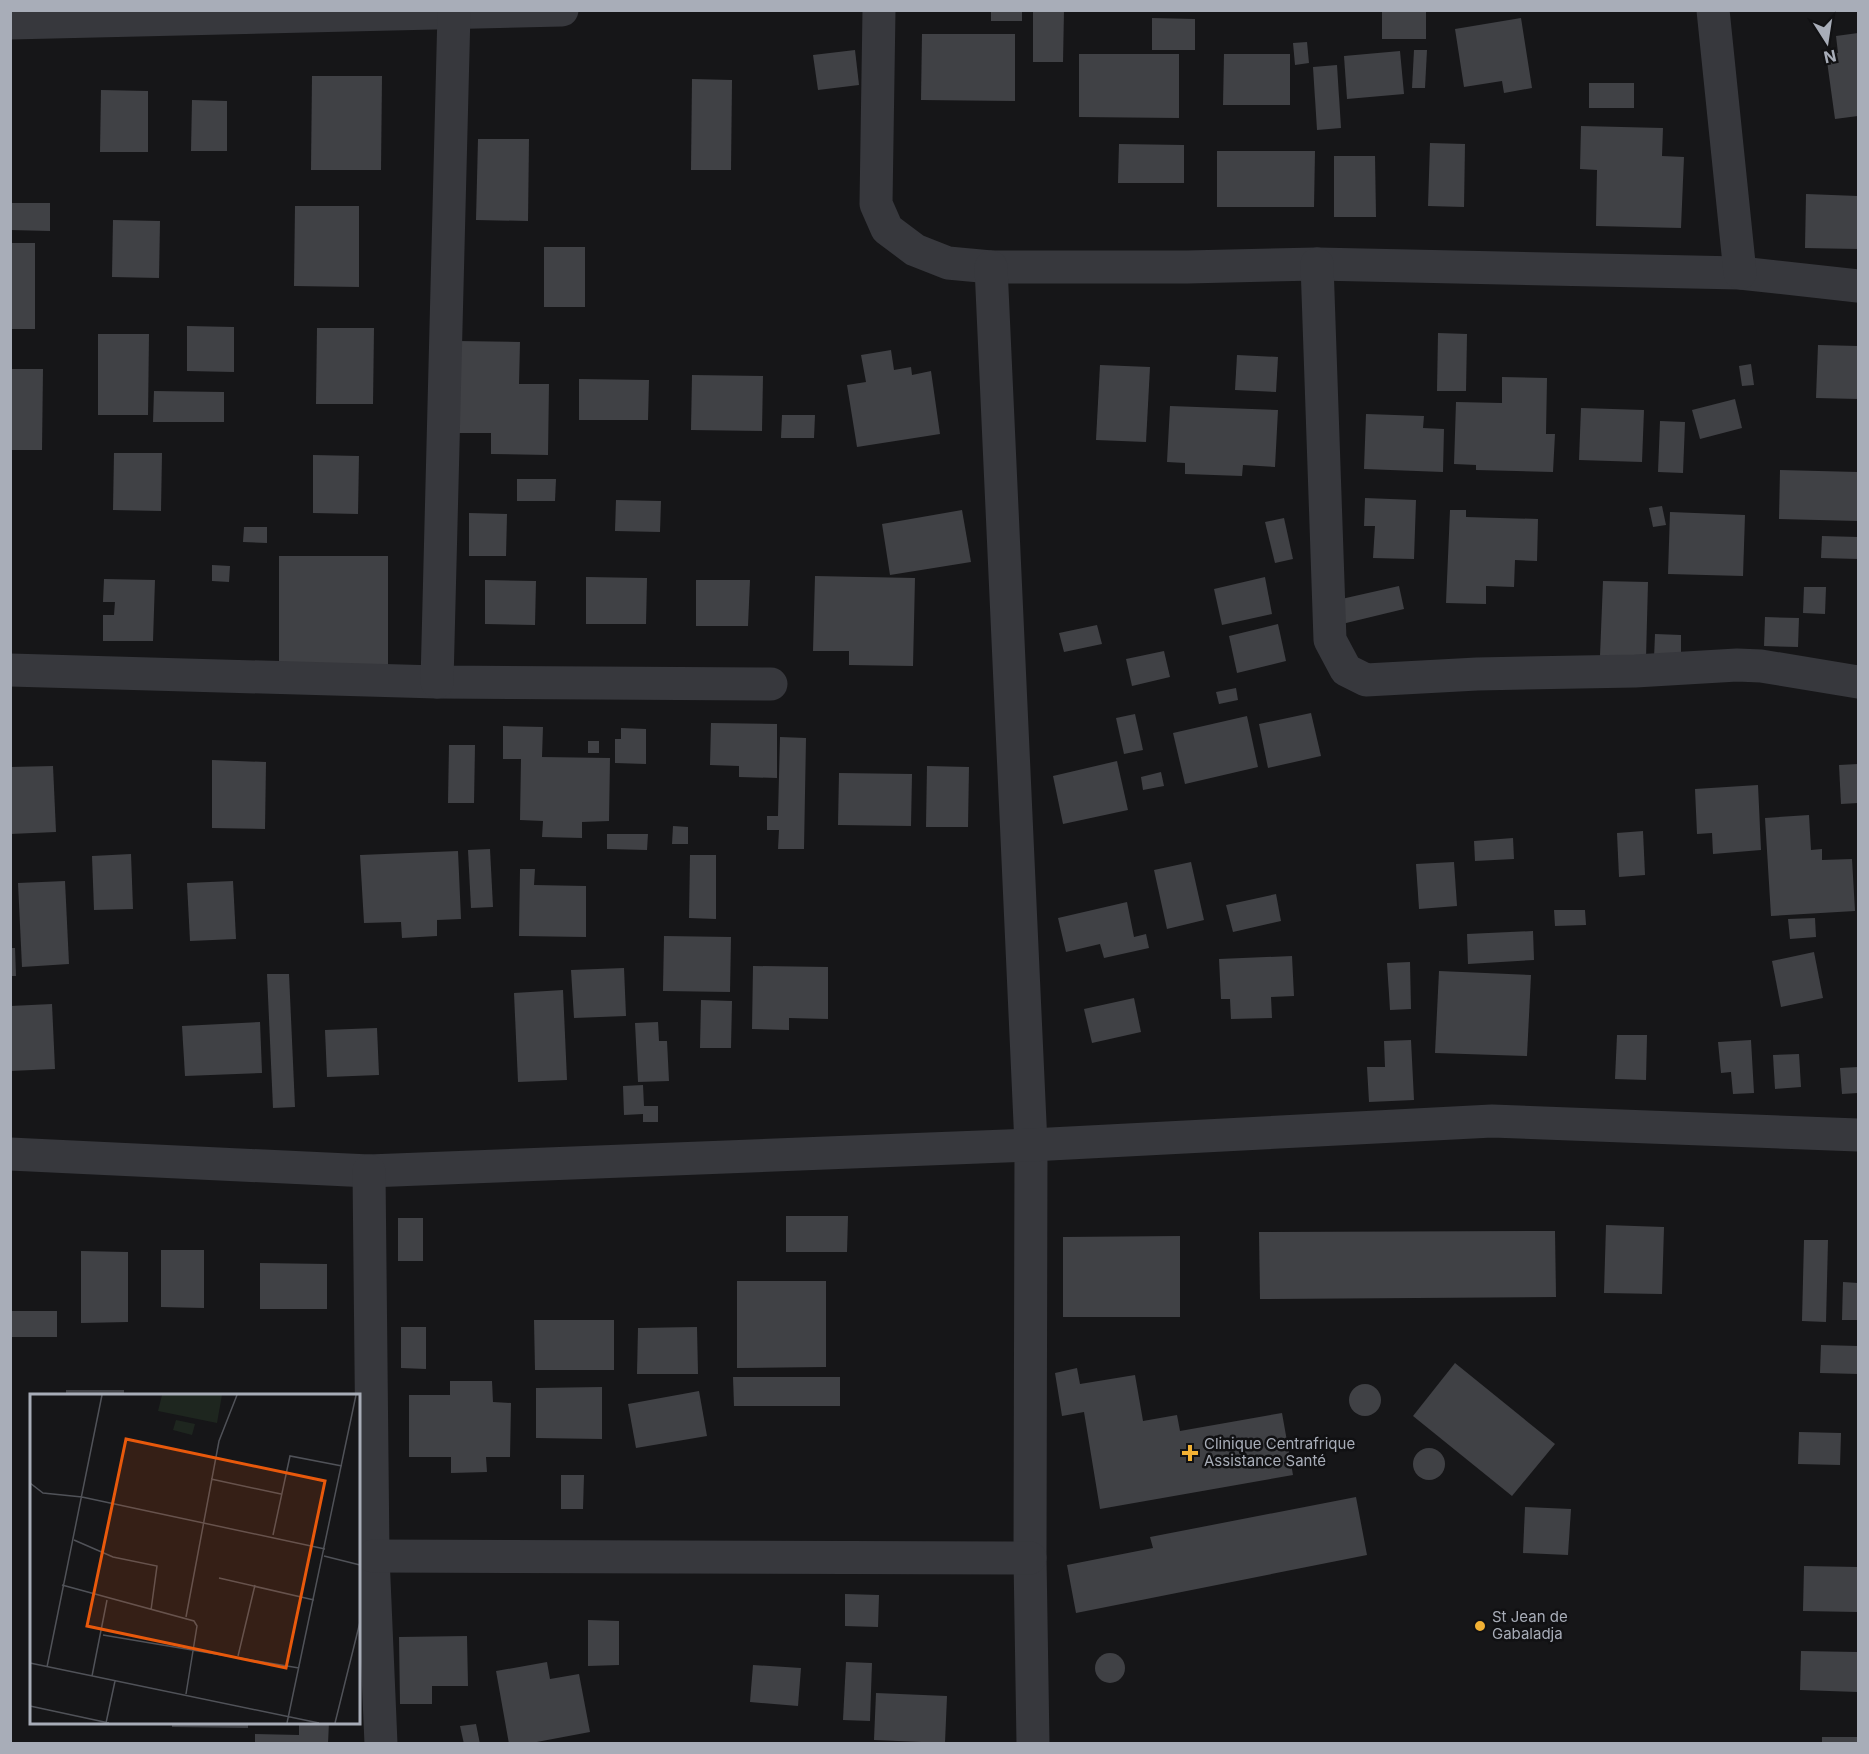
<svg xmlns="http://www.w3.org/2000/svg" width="1869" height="1754" viewBox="0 0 1869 1754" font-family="Inter,sans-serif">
  <rect width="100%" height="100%" fill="#161618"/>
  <!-- building -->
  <g fill="#404145">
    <rect x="991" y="10" width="31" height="11"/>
    <polygon points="1033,10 1064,10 1063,62 1033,62"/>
    <rect x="1382" y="10" width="44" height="29"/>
    <polygon points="1152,18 1195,19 1195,50 1152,50"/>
    <polygon points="1521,18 1532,88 1504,93 1502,81 1464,87 1455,29"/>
    <polygon points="1858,33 1858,116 1835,119 1826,54 1838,53 1836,36"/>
    <polygon points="922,34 1015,34 1015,101 921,100"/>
    <polygon points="1307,42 1309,63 1295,65 1293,43"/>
    <polygon points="855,50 859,85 818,90 813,55"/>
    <polygon points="1414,50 1427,50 1425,88 1412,88"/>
    <polygon points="1400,51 1404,94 1347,99 1344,56"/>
    <polygon points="1079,54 1179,54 1179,118 1079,117"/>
    <polygon points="1224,54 1290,54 1290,105 1223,105"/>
    <polygon points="1337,65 1341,128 1317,130 1313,67"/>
    <polygon points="312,76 382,76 381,170 311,170"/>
    <polygon points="692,79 732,80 731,170 691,170"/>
    <rect x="1589" y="83" width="45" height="25"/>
    <polygon points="101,90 148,91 148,152 100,152"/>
    <polygon points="192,100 227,101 227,151 191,151"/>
    <polygon points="1581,126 1663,128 1662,156 1684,157 1681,228 1596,226 1597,170 1580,169"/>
    <polygon points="478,139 529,139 528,221 476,220"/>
    <polygon points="1430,143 1465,144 1464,207 1428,206"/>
    <polygon points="1119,144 1184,145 1184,183 1118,183"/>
    <polygon points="1217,151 1315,151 1314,207 1217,207"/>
    <polygon points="1334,156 1375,156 1376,217 1334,217"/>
    <polygon points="1806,194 1858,196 1858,249 1805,248"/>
    <polygon points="10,203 50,203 50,231 10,230"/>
    <polygon points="295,206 359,206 359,287 294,286"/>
    <polygon points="113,220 160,221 159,278 112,277"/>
    <rect x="10" y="243" width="25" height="86"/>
    <rect x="544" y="247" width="41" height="60"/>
    <polygon points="187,326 234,327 234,372 187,371"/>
    <polygon points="317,328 374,328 373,404 316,404"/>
    <polygon points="1438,333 1467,334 1466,391 1437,391"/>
    <polygon points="98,334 149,334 148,415 98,415"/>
    <polygon points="457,341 520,342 519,384 549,384 548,455 491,454 491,433 456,433"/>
    <polygon points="1818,345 1858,346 1858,399 1816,398"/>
    <polygon points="891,350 894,370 911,367 912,375 931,371 940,434 857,447 847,385 866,382 861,355"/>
    <polygon points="1237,355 1278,357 1276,392 1235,390"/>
    <polygon points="1751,364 1754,385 1742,386 1739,366"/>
    <polygon points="1100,365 1150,367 1146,442 1096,440"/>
    <polygon points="10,369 43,369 42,450 10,450"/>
    <polygon points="692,375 763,376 762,431 691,430"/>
    <polygon points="1502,377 1547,378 1546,434 1555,434 1553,472 1476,470 1476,465 1454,464 1456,402 1502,403"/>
    <polygon points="579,379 649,380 648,420 579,420"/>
    <polygon points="154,391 224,392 224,422 153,422"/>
    <polygon points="1735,399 1742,428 1700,439 1692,410"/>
    <polygon points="1170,406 1278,410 1275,467 1243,465 1242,476 1185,474 1185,463 1167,462"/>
    <polygon points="1581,408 1644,410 1642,462 1579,460"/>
    <polygon points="1366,414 1424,416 1423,428 1444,429 1443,472 1364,469"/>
    <polygon points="782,415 815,415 814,438 781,438"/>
    <polygon points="1660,421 1685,422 1683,473 1658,472"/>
    <polygon points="114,453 162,453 161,511 113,510"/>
    <polygon points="313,455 359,456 358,514 313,513"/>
    <polygon points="1780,470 1858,472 1858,521 1779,519"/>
    <polygon points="517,479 556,479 555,501 517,501"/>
    <polygon points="1365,498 1416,500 1414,559 1373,558 1375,526 1364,526"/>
    <polygon points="616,500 661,501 660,532 615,531"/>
    <polygon points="1662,506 1666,525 1653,527 1649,508"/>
    <polygon points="962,510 971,562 890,575 882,524"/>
    <polygon points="1450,510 1466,510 1466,517 1538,519 1537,561 1515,560 1514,587 1486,586 1486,604 1446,603"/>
    <polygon points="1670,512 1745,515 1743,576 1668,574"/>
    <polygon points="469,513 507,514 506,556 469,556"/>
    <polygon points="1284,518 1293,559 1275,563 1265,522"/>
    <polygon points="244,527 267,527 267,543 243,542"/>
    <polygon points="1822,536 1858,537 1858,559 1821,558"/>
    <rect x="279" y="556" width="109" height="110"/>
    <polygon points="212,565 230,566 229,582 212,581"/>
    <polygon points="815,576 915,578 913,666 849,665 849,651 813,651"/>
    <polygon points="586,577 647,578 646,624 586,624"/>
    <polygon points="1265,577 1272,614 1222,625 1214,589"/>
    <polygon points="104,579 155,580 153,641 103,641 103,615 114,615 115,602 103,602"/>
    <polygon points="485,580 536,581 535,625 485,624"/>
    <polygon points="696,580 750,580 748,626 696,626"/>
    <polygon points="1603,581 1648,582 1646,658 1600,656"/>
    <polygon points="1399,586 1404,609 1342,624 1337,600"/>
    <polygon points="1804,587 1826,587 1825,614 1803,613"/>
    <polygon points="1765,617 1799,618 1798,647 1764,646"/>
    <polygon points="1278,624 1286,661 1237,673 1229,636"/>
    <polygon points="1097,625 1102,644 1064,652 1059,633"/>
    <polygon points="1655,634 1681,635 1681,659 1654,658"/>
    <polygon points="1164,651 1170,677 1132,686 1126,659"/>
    <polygon points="1236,688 1238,700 1219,704 1216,692"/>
    <polygon points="1311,713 1321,756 1268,768 1259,724"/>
    <polygon points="1135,714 1143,750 1124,754 1116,718"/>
    <polygon points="1247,716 1258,767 1185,784 1173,733"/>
    <polygon points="711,723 777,724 777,778 739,777 739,766 710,765"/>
    <polygon points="503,726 543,727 542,757 610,758 609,821 582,822 582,838 542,837 543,821 520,820 521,759 503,759"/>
    <polygon points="621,728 646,729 646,764 615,763 615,739 621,739"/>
    <polygon points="780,737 806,738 804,849 778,849 779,830 767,830 767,816 778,816"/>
    <rect x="588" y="741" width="11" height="12"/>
    <polygon points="449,745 475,745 474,803 448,803"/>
    <polygon points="212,760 266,762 265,829 212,828"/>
    <polygon points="1117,761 1128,810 1063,824 1053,776"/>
    <polygon points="1858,764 1858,803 1841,804 1839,765"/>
    <polygon points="53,766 56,832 10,834 10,767"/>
    <polygon points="927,766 969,767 968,827 926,827"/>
    <polygon points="1161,772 1164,786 1143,790 1141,777"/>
    <polygon points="839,773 912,774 911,826 838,825"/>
    <polygon points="1758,785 1761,850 1713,854 1712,833 1697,834 1695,789"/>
    <polygon points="1809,815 1811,850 1822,849 1822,860 1852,859 1855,911 1771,916 1765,818"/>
    <polygon points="673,826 688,827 688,844 672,844"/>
    <polygon points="1643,831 1645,875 1619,877 1617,833"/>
    <polygon points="607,834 648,834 647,850 607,849"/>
    <polygon points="1513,838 1514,859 1475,861 1474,841"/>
    <polygon points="490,849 493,907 471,908 468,850"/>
    <polygon points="458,851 461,919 437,920 437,936 402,938 401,922 364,923 360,855"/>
    <polygon points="131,854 133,909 94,910 92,856"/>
    <polygon points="690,855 716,855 716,919 689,918"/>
    <polygon points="1191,862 1204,920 1167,929 1154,870"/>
    <polygon points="1454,862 1457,906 1419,909 1416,864"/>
    <polygon points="520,869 535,869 534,885 586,886 586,937 519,936"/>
    <polygon points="65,881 69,964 22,967 18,883"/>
    <polygon points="233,881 236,939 190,941 187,883"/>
    <polygon points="1276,894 1281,921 1233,932 1226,905"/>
    <polygon points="1127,902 1134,937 1146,934 1149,948 1104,958 1100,944 1066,952 1058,918"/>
    <polygon points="1554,910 1585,910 1586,925 1555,926"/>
    <polygon points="1815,918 1816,937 1790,939 1788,919"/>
    <polygon points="1533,931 1534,960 1468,964 1467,934"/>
    <polygon points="664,936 731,937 730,992 663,991"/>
    <polygon points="10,948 15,948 16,976 10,976"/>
    <polygon points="1814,952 1823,998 1781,1007 1772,961"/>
    <polygon points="1292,956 1294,996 1271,997 1272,1018 1231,1019 1230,999 1221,999 1219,959"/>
    <polygon points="1410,962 1411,1009 1390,1010 1387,963"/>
    <polygon points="753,966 828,967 828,1019 789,1018 789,1030 752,1029"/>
    <polygon points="624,968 626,1016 574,1018 571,970"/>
    <polygon points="1439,971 1531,975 1527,1056 1435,1053"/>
    <polygon points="267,974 289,974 295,1107 273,1108"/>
    <polygon points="563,990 567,1080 518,1082 514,993"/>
    <polygon points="1134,998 1141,1032 1092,1043 1084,1009"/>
    <polygon points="701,1000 732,1001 731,1048 700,1048"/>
    <polygon points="52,1004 55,1069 10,1071 10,1006"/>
    <polygon points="260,1022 262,1073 185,1076 182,1026"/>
    <polygon points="658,1022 659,1041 667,1041 669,1081 638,1082 635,1023"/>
    <polygon points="377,1028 379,1075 327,1077 325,1030"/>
    <polygon points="1617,1035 1647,1035 1646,1080 1615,1079"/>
    <polygon points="1411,1040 1414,1100 1369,1102 1367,1067 1385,1067 1384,1041"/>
    <polygon points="1751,1040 1754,1093 1733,1094 1731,1072 1721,1073 1718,1042"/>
    <polygon points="1799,1054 1801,1087 1775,1089 1773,1055"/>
    <polygon points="1858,1067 1858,1093 1842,1094 1840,1068"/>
    <polygon points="643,1085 644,1106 658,1106 658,1122 643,1122 643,1114 624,1115 623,1086"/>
    <polygon points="786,1216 848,1216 847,1252 786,1252"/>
    <rect x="398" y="1218" width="25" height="43"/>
    <polygon points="1606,1225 1664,1227 1662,1294 1604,1293"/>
    <polygon points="1555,1231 1556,1297 1260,1299 1259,1232"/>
    <polygon points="1180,1236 1180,1317 1063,1317 1063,1237"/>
    <polygon points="1804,1240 1828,1240 1826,1322 1802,1321"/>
    <polygon points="161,1250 204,1250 204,1308 161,1307"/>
    <polygon points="81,1251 128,1252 128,1322 81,1323"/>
    <polygon points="260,1263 327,1264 327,1309 260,1309"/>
    <polygon points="737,1281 826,1281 826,1367 737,1368"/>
    <polygon points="1843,1282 1858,1283 1858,1320 1842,1320"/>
    <rect x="11" y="1311" width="46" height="26"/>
    <polygon points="534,1320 614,1320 614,1370 535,1370"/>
    <polygon points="401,1327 426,1327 426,1369 401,1368"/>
    <polygon points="697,1327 698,1374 637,1374 638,1328"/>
    <polygon points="1821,1345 1858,1346 1858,1374 1820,1373"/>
    <polygon points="1455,1363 1555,1444 1512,1496 1413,1416"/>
    <polygon points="1077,1368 1080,1384 1135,1375 1143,1421 1177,1415 1180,1431 1282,1413 1293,1475 1100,1509 1084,1412 1062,1416 1055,1373"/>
    <polygon points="733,1377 840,1377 840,1406 734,1406"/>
    <polygon points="450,1381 492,1381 493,1402 511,1403 510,1457 486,1457 487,1472 451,1473 451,1457 409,1457 409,1395 450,1395"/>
    <circle cx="1365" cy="1400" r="16"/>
    <polygon points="602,1387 602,1439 536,1438 536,1388"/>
    <rect x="66" y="1390" width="58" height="6"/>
    <polygon points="699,1391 707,1436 636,1448 628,1404"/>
    <polygon points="1799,1432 1841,1433 1840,1465 1798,1464"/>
    <circle cx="1429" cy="1464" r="16"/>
    <polygon points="561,1475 584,1475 583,1509 561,1509"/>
    <polygon points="1356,1497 1367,1555 1076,1613 1067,1565 1153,1548 1150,1537"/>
    <polygon points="1525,1507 1571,1509 1568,1555 1523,1553"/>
    <polygon points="1804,1566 1858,1567 1858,1612 1803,1611"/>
    <polygon points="845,1594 879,1595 878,1627 845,1626"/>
    <polygon points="588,1620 619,1621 619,1665 588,1666"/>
    <polygon points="467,1636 468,1686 432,1686 432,1704 400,1704 399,1637"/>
    <polygon points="1801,1651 1858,1652 1858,1692 1800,1690"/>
    <circle cx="1110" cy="1668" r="15"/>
    <polygon points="547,1662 550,1679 579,1674 590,1732 526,1744 509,1744 496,1671"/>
    <polygon points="846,1662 872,1663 870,1721 843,1720"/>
    <polygon points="753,1665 801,1668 798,1706 750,1702"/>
    <polygon points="876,1693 947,1696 945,1743 874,1740"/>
    <polygon points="172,1722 248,1722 248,1728 172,1727"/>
    <polygon points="299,1722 329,1722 328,1744 255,1744 255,1734 299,1735"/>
    <polygon points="476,1724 480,1744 464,1744 460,1726"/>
    <rect x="1822" y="1737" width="36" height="7"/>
  </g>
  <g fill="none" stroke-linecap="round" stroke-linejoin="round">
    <!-- minor -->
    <g stroke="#37383d" stroke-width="33">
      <polyline points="879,10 876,204 887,229 915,250 948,263 991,267 1187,267 1317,264 1740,273 1858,286"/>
      <polyline points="1713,10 1740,273"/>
      <polyline points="10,23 562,10"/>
      <polyline points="1317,264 1330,640 1346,670 1366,680 1477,674 1635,671 1737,665 1761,666 1858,682"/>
      <polyline points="991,267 1031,1145 1030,1558 1033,1744"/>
      <polyline points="10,670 437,682 771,684"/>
      <polyline points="437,682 454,12"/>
      <polyline points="10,1154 369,1171 1031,1145 1492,1121 1858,1135"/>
      <polyline points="369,1171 373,1556 381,1744"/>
      <polyline points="373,1556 1030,1558"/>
    </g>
  </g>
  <!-- markers -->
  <g fill="#f2b134" stroke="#111113" stroke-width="2">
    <path d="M1187 1444h6v6h6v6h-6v6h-6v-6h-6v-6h6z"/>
    <circle cx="1480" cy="1626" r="6"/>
  </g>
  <g text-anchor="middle" stroke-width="5" stroke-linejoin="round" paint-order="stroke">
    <!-- poi labels -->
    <g font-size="15" fill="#a8adb8" stroke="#111113" text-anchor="start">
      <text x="1204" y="1449">Clinique Centrafrique<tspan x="1204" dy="17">Assistance Santé</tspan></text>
      <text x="1492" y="1622">St Jean de<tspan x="1492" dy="17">Gabaladja</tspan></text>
    </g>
  </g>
  <!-- overview -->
  <g transform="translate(30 1394)">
    <rect width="330" height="330" fill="#161618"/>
    <path d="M132,1h60l-5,28 -59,-12zM146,26l19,4 -3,11 -19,-5z" fill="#1e261f"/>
    <path fill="none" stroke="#505258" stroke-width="1.5" d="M181,85l70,15M0,89l13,10 39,4 243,52M243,141l17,-79 52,10M44,146l39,17 44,9 -6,44M294,162l36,9M189,184l95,22M32,191l132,36 3,5 -11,68M156,223l33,-176 18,-46M73,241l196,33M208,262l17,-71M0,269l289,60M17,273l55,-272M62,282l15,-76M0,312l79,17M76,329l9,-42M257,329l69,-328M305,329l25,-101"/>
    <path fill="#e8590c" fill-opacity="0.15" stroke="#e8590c" stroke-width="3" d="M96,45l199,42 -39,187 -199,-42z"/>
    <rect width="330" height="330" fill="none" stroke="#a8adb8" stroke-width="3"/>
  </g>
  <!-- border -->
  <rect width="1869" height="1754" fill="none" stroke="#a8adb8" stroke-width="24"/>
  <!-- north arrow -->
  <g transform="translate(1827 42) rotate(168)" stroke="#111113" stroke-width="4.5" paint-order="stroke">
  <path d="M0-4.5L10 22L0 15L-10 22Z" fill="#a8adb8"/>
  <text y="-9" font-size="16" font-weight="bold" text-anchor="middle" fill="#a8adb8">N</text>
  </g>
</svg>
